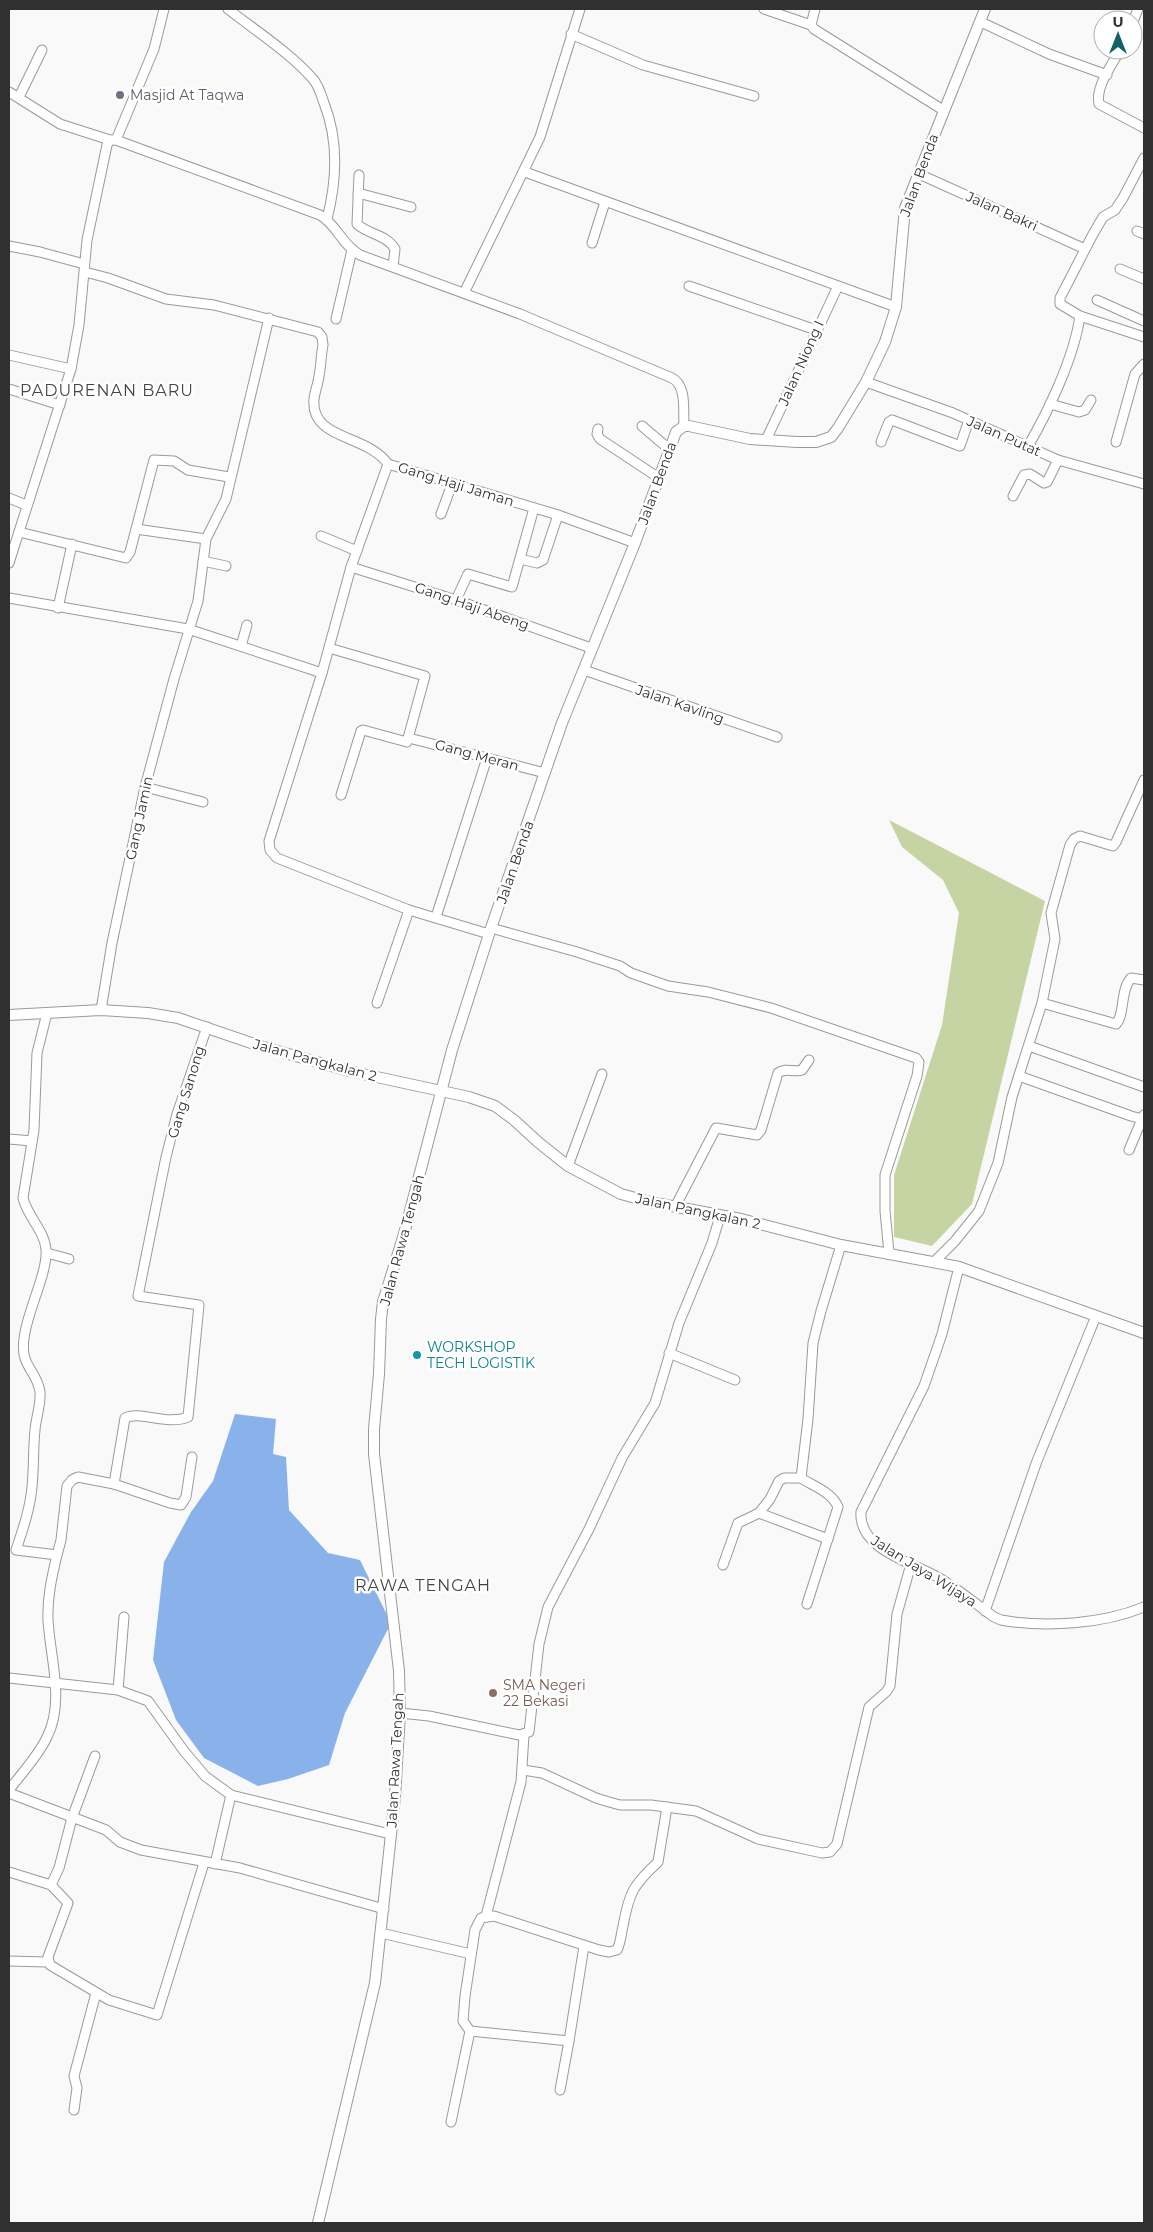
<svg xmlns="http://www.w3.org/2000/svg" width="1153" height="2232" viewBox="0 0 1153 2232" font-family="Montserrat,sans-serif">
  <rect width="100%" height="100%" fill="#f9f9fa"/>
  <!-- green -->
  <polygon fill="#c6d4a3" points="889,820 1045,901 972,1204 932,1246 894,1237 894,1175 942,1025 959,913 943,880 902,847"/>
  <!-- water -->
  <polygon fill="#88b2e9" points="235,1414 276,1419 273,1454 286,1457 289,1510 328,1553 360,1560 391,1623 345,1713 329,1765 288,1779 258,1786 204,1758 176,1720 153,1660 164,1562 191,1512 213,1481"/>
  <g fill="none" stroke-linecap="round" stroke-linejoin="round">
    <!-- minor casing -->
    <g stroke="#9a9a9b" stroke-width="11">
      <g id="minor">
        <path d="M228,9c28,22 61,43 85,70 6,7 8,16 11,24 15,38 13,77 3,116"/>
        <polyline points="764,9 811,25"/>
        <polyline points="815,9 811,25 814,29 943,110"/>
        <polyline points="981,22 1049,54 1107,75"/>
        <polyline points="1133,22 1138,9"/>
        <polyline points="571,34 643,65 754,96"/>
        <path d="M1120,50c-8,15 -25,37 -21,54l45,24"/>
        <polyline points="9,92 60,124 110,140"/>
        <polyline points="19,97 42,50"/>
        <path d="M116,140l204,75c18,11 21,29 40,40l160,59 152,64c15,8 11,32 12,48"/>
        <polyline points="525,172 896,307"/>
        <polyline points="919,174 1085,249"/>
        <path d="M359,175l-2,49c12,11 29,10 38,25l-2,17"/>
        <polyline points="358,193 411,207"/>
        <polyline points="1137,231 1144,234"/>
        <polyline points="592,243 605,202"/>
        <polyline points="9,246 40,252 84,264"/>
        <polyline points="1120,269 1144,279"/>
        <path d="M85,272l23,6 58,21 48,6 104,27 4,5 1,8c-2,10 -2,21 -4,31 -1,8 -4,15 -5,23 -4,41 53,35 74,65l170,51 77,28"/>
        <polyline points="689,286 816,330"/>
        <polyline points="464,293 540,137 580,9"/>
        <polyline points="1097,300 1144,321"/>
        <polyline points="1080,316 1144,337"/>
        <polyline points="336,319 352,250"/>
        <polyline points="9,355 71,369"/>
        <polyline points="866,382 953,413 1058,460 1144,484"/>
        <polyline points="9,389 60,405"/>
        <polyline points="1050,404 1079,412 1085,410 1091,400"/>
        <polyline points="642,426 669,449"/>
        <polyline points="598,429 597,434 600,439 659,478"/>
        <polyline points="766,440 838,286"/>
        <polyline points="881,442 889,422 892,420 960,446 969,420"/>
        <polyline points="1116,442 1135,374 1144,364"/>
        <path d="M1027,448c21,-36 47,-90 53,-132l-20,-12v-6l32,-62 11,-19 12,-7 8,-12 21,-40"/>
        <polyline points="1013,496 1024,475 1030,474 1044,483 1047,482 1058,460"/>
        <polyline points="9,498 26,505"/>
        <polyline points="441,514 452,484"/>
        <polyline points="136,529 206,539"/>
        <polyline points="19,532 126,558 130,552 154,460 174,461 188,470 229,477"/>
        <polyline points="321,536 357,551"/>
        <polyline points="520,559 537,563 543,560 558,515"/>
        <polyline points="203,561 226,566"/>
        <polyline points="9,563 71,369 79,325 87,240 107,145 110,140 116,140 154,49 164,9"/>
        <polyline points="351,567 456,600 591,648"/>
        <polyline points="9,598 188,629 322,673 269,841 270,850 277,858 409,910 489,934"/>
        <polyline points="456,600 468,574 512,587 534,508"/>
        <polyline points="58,608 72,544"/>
        <polyline points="241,646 247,625"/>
        <polyline points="329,648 425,676 407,742 363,730 361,731 341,795"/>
        <polyline points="584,670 777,737"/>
        <polyline points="322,673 351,567 388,464"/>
        <polyline points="409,738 545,773"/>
        <polyline points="145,787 203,802"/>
        <polyline points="436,917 487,758"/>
        <polyline points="491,928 577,952 620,966 631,973 668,986 708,992 771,1008 916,1058 919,1062 917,1076 885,1175 885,1211 889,1253"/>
        <polyline points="377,1003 409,910"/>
        <path d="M1042,1003l74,21c9,-9 4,-34 15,-46l13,2"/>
        <polyline points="101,1010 112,943 145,787 174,679 198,601 206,539 226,499 269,318"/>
        <polyline points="1029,1046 1144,1087"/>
        <polyline points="1019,1076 1131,1116 1142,1119 1144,1115"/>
        <polyline points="9,1139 32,1141"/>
        <polyline points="1129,1150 1142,1119"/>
        <polyline points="568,1166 602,1074"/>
        <path d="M675,1207l41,-79 41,7 4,-5 17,-57c8,-6 16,0 24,-3l7,-10"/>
        <polyline points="47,1253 69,1259"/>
        <polyline points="934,1262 955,1241 979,1211 998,1163 1012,1097 1042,1003 1055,939 1051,913 1070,845 1074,839 1080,836 1113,846 1116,842 1144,780"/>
        <path d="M959,1267l-17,67 -18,52 -63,126c-3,38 54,51 80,67 18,11 35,25 53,38l7,3c44,8 102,4 143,-13"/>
        <polyline points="669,1353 735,1380"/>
        <path d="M114,1484l11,-66c15,-8 41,8 63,-1l11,-112 -61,-9 28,-139 11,-43 30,-87"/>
        <polyline points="759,1513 828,1539"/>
        <polyline points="57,1555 61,1540 67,1486 72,1480 78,1477 114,1484 170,1503 181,1505 186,1497 192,1457"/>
        <polyline points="723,1565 738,1523 759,1513 770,1499 779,1481 784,1478 801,1478"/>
        <path d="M807,1604l31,-97c-6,-15 -25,-21 -37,-29l7,-59 5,-76 8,-32 20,-66"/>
        <polyline points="985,1611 1037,1461 1096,1316"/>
        <polyline points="9,1678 118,1690 148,1701 184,1751 205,1776 231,1795 390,1834"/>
        <polyline points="118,1690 124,1617"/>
        <polyline points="400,1713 429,1716 519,1735 529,1732 539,1644 548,1607 589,1529 622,1458 655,1403 679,1323 712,1243 720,1216"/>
        <polyline points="523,1770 542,1773 596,1798 609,1802 620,1805 651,1805 696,1811 758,1839 822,1853 830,1852 837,1844 869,1707 886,1692 890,1686 897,1614 911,1564"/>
        <path d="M9,1790c12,-16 30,-35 38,-53 18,-35 3,-80 1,-117 -1,-22 4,-44 9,-65l-41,-5c7,-21 14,-41 16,-63 2,-19 1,-38 3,-57 1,-13 6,-25 5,-38 -3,-22 -20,-25 -16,-53 2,-25 24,-67 22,-89 -1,-19 -19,-34 -23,-52l11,-68 3,-77 10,-40"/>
        <polyline points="9,1793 106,1830 120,1842 141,1850 240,1868 384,1909"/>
        <polyline points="215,1864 231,1795"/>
        <polyline points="9,1872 51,1885 68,1903 48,1957 50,1965 109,2000 157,2015 204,1863"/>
        <polyline points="51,1885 59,1868 72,1818 95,1756"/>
        <polyline points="486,1916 521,1782 524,1735"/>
        <polyline points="381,1933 471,1954"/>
        <polyline points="9,1961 47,1962"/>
        <path d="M470,2031l-7,-10 2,-25 10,-66 6,-12 13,-2 105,34 10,2 8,-2c4,-8 4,-16 6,-24 6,-33 10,-41 35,-64l9,-55"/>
        <polyline points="569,2041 584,1946"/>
        <polyline points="74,2110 77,2088 74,2076 96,1993"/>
        <polyline points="451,2122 470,2031 569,2041 560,2090"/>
      </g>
    </g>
    <!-- tertiary casing -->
    <g stroke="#9a9a9b" stroke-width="12">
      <g id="tertiary">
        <polyline points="9,1015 101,1010 148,1013 178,1018 260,1046 349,1071 469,1097 495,1106 514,1120 538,1142 568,1166 621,1194 650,1202 741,1219 841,1245 959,1267 1144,1333"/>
        <polyline points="318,2223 375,1983 395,1797 400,1713 399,1671 374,1454 374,1429 379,1374 381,1319 383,1302 404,1234 452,1050 491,928 562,723 635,543 676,432 684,426 689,426 750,439 797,442 816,442 831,437 838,428 866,382 885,342 896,307 905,208 985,9"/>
      </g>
    </g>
    <!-- minor -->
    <use href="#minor" stroke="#fff" stroke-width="9"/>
    <!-- tertiary -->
    <use href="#tertiary" stroke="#fff" stroke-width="10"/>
  </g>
  <!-- markers -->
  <circle fill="#6b7280" stroke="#fff" stroke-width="2" cx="120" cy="95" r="5"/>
  <circle fill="#0f9aa8" stroke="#fff" stroke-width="2" cx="417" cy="1355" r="5"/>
  <circle fill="#8d6e63" stroke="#fff" stroke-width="2" cx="493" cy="1693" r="5"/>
  <g text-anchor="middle" stroke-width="5" stroke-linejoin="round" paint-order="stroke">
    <!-- worship labels -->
    <g font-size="14" fill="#5b616d" stroke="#fff" text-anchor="start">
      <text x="130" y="100">Masjid At Taqwa</text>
    </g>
    <!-- street labels -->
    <g font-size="14" fill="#303031" stroke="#fff">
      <text transform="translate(919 175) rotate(-70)" y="5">Jalan Benda</text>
      <text transform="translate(1002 211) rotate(24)" y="5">Jalan Bakri</text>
      <text transform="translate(801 363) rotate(-66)" y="5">Jalan Niong I</text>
      <text transform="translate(1004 436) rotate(24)" y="5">Jalan Putat</text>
      <text transform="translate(657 483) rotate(-70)" y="5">Jalan Benda</text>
      <text transform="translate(456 484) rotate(17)" y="5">Gang Haji Jaman</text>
      <text transform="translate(472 606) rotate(19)" y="5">Gang Haji Abeng</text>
      <text transform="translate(680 704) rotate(19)" y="5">Jalan Kavling</text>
      <text transform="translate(477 755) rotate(15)" y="5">Gang Meran</text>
      <text transform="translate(139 818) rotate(-78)" y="5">Gang Jamin</text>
      <text transform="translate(515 862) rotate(-71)" y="5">Jalan Benda</text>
      <text transform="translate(315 1060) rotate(15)" y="5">Jalan Pangkalan 2</text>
      <text transform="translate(186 1092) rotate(-73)" y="5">Gang Sanong</text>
      <text transform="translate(698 1211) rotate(12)" y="5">Jalan Pangkalan 2</text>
      <text transform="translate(402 1240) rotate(-75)" y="5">Jalan Rawa Tengah</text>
      <text transform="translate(924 1571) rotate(32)" y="5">Jalan Jaya Wijaya</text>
      <text transform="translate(395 1760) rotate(-87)" y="5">Jalan Rawa Tengah</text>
    </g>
    <!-- culture labels -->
    <g font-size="14" fill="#0d838f" stroke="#fff" text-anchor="start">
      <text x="427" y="1352">WORKSHOP<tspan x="427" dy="16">TECH LOGISTIK</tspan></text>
    </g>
    <!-- education labels -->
    <g font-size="14" fill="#785e54" stroke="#fff" text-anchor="start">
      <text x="503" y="1690">SMA Negeri<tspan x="503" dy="16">22 Bekasi</tspan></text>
    </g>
    <!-- quarter labels -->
    <g font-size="16" letter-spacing="1" fill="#454546" stroke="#fff">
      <text x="107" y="396">PADURENAN BARU</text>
      <text x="423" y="1591">RAWA TENGAH</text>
    </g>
  </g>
  <!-- border -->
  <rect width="1153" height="2232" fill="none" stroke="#303031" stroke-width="20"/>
  <!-- north arrow -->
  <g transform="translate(1118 35)"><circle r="24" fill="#ffffff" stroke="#acacad"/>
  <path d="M0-4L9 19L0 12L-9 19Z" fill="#146362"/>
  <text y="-8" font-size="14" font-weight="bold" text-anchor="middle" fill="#303031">U</text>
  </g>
</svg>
